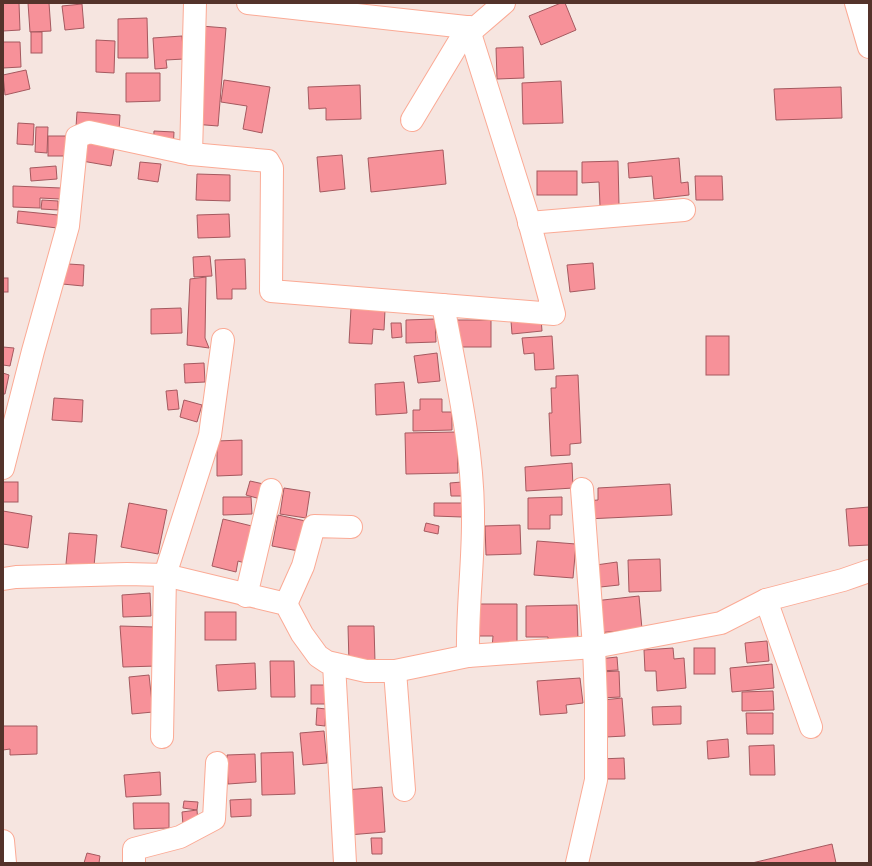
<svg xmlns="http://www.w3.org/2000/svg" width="872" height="866" viewBox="0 0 872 866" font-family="'Fira Sans Condensed',sans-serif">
  <rect width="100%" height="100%" fill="#f6e5e0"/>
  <!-- building -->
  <g fill="#f79199" stroke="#a5595f">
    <polygon points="3,3 19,3 20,30 3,31"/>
    <polygon points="28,3 49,3 51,31 30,32"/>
    <polygon points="561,3 565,3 576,30 541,45 529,16"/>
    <polygon points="82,4 84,28 65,30 62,6"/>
    <polygon points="147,18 148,58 118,58 118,19"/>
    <polygon points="201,26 226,28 218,126 193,124"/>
    <rect x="31" y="32" width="11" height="21"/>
    <polygon points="182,36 184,59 166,60 167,68 155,69 153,38"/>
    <polygon points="96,40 115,41 114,73 96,72"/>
    <polygon points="3,42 20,42 21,67 3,68"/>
    <polygon points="523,47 524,78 497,79 496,48"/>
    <polygon points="26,70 30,89 5,95 3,75"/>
    <polygon points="126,73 160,73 160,101 126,102"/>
    <polygon points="224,80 270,87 262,133 243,129 247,106 221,102"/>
    <polygon points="561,81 563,123 523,124 522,83"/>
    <polygon points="360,85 361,119 326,120 326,108 309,109 308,87"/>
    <polygon points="841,87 842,118 776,120 774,89"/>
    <polygon points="77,112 120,115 119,130 76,127"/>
    <polygon points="18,123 34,124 33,145 17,144"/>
    <polygon points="36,127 48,127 47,153 35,152"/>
    <polygon points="154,131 174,132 173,151 153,150"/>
    <rect x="48" y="136" width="18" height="20"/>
    <polygon points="86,139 115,144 111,166 82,161"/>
    <polygon points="443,150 446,184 371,192 368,158"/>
    <polygon points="342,155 345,189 320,192 317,157"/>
    <polygon points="679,158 681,183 688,182 689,195 654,199 652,176 629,178 628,163"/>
    <polygon points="618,161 619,206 600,206 599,182 582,183 582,162"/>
    <polygon points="140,162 161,164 158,182 138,179"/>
    <polygon points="56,166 57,179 31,181 30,168"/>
    <rect x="537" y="171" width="40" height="24"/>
    <polygon points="197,174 230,175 230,201 196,200"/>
    <polygon points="695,176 722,176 723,200 696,200"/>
    <polygon points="13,186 61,188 60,199 40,198 40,208 13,207"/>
    <polygon points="42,200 58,201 58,210 41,209"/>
    <polygon points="18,211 58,215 57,228 17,223"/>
    <polygon points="229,214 230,237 198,238 197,215"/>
    <polygon points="210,256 212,276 194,277 193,257"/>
    <polygon points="245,259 246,289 232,289 232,299 217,299 215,260"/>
    <polygon points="53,263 84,265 83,286 52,283"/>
    <polygon points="593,263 595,289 570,292 567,265"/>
    <polygon points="206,277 205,338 209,348 187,345 190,279"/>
    <rect x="3" y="278" width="5" height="14"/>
    <polygon points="181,308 182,333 151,334 151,309"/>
    <polygon points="351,308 385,310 384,330 373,329 372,344 349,343"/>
    <polygon points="541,318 542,331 512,334 511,321"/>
    <polygon points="435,319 436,342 406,343 406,320"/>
    <rect x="457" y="320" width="34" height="27"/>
    <polygon points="391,323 401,323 402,337 392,338"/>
    <polygon points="552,336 554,369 535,370 534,353 524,354 522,338"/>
    <rect x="706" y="336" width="23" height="39"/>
    <polygon points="3,347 14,348 10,366 3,365"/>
    <polygon points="437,353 440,381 418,383 414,356"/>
    <polygon points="204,363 205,382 185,383 184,364"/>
    <polygon points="3,373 9,375 5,394 3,394"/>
    <polygon points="578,375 581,443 570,444 570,455 551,456 549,413 552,413 551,388 556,388 556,376"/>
    <polygon points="404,382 407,413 376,415 375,384"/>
    <polygon points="177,390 179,409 168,410 166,391"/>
    <polygon points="54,398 83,400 82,422 52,420"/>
    <polygon points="420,399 442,399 442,412 452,412 452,430 413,431 413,410 420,410"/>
    <polygon points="184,400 202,405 197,422 180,417"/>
    <polygon points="457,432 458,473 406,474 405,433"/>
    <polygon points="242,440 242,475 217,476 217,441"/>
    <polygon points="572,463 573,488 526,491 525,467"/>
    <polygon points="250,481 268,485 264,500 246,495"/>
    <rect x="3" y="482" width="15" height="20"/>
    <polygon points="462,482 462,496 451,496 450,483"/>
    <polygon points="670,484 672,515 586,519 585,501 598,500 598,488"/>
    <polygon points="284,488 310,492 306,518 280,514"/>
    <polygon points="223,497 251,497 252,514 223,515"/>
    <polygon points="562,497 562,515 550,515 550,529 528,529 528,498"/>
    <polygon points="129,503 167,510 158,554 121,547"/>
    <polygon points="434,503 462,503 462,517 434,516"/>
    <polygon points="869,507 869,545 849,546 846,509"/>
    <polygon points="3,511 32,516 28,548 3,544"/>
    <polygon points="278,515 310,522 304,552 272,546"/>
    <polygon points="223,519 256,527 248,564 238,561 236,572 212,566"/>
    <polygon points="426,523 439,526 438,534 424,531"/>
    <polygon points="520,525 521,554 486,555 485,526"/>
    <polygon points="69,533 97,535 94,566 66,564"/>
    <polygon points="537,541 576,544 573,578 534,575"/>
    <polygon points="660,559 661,591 629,592 628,560"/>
    <polygon points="617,562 619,585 591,588 589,566"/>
    <polygon points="150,593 151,616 123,617 122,595"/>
    <polygon points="639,596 642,629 597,633 594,601"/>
    <polygon points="478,604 517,604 517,649 492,648 493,636 478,636"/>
    <polygon points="577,605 578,640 548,641 548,637 526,637 526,606"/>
    <rect x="205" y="612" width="31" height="28"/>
    <polygon points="120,626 154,627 157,666 123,667"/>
    <polygon points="348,626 374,626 375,662 349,663"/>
    <polygon points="767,641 769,661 747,663 745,643"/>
    <polygon points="673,648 674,659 684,658 686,688 657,691 656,671 645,671 644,650"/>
    <rect x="694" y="648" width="21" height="26"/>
    <polygon points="617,657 618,670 600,671 599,659"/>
    <polygon points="270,661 294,661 295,697 271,697"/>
    <polygon points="255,663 256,689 218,691 216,665"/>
    <polygon points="772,664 774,688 732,692 730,668"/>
    <polygon points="619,671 620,697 601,698 600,672"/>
    <polygon points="149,675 153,712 132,714 129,677"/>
    <polygon points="580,678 583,703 566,705 567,713 540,715 537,681"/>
    <rect x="311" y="685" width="15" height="19"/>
    <polygon points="773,691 774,710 742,711 742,692"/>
    <polygon points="622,698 625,736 606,737 603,700"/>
    <polygon points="681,706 681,724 653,725 652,707"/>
    <polygon points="317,708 326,709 325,726 316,725"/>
    <polygon points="746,713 773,713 773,734 747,734"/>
    <polygon points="3,726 37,726 37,754 10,755 10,749 3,750"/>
    <polygon points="324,731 327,763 303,765 300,733"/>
    <polygon points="728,739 729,757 708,759 707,741"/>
    <polygon points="774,745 775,775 750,775 749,746"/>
    <polygon points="293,752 295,794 262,795 261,753"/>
    <polygon points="255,754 256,782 228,784 227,755"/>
    <polygon points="624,758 625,779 601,779 600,759"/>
    <polygon points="160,772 161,795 126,797 124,775"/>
    <polygon points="382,787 385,832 348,835 345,790"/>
    <polygon points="251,799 251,816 231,817 230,800"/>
    <polygon points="184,801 198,802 197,810 183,808"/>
    <polygon points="133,803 169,803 169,828 134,829"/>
    <polygon points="197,810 198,823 183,825 182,812"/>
    <polygon points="371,838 382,838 382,854 372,854"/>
    <polygon points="832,844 836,863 752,863"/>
    <polygon points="87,853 100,856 99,863 84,863"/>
  </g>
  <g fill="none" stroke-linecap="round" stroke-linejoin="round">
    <!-- minor casing -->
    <g stroke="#fbaa95" stroke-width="24">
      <g id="minor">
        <polyline points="248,3 475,28 504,3"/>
        <polyline points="856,3 869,47"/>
        <polyline points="412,120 468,27"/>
        <polyline points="191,154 195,3"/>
        <polyline points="529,223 684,210"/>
        <path d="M443,305c13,70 31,146 30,217 0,45 -6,89 -5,134"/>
        <polyline points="3,468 33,351 68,226 77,137 89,132 191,154 268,161 272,168 271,291 554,314 527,214 468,27"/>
        <polyline points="3,579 16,577 127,574 165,575 286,604 302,634 318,656 327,662 366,671 395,671 468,656 594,647 721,623 766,600 843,580 869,571"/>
        <polyline points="246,596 271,490"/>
        <polyline points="766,600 811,727"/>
        <polyline points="286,604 303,566 314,526 351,527"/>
        <polyline points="334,664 345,863"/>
        <polyline points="395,671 404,790"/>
        <polyline points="162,737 165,575 210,435 223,340"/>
        <polyline points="3,841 5,863"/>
        <polyline points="134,863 134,849 180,837 214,819 217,763"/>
        <polyline points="577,863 596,780 596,702 594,647 582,489"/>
      </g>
    </g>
    <!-- minor -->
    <use href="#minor" stroke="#fff" stroke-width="22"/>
  </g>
  <!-- border -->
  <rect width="872" height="866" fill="none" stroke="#54332b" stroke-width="8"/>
</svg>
